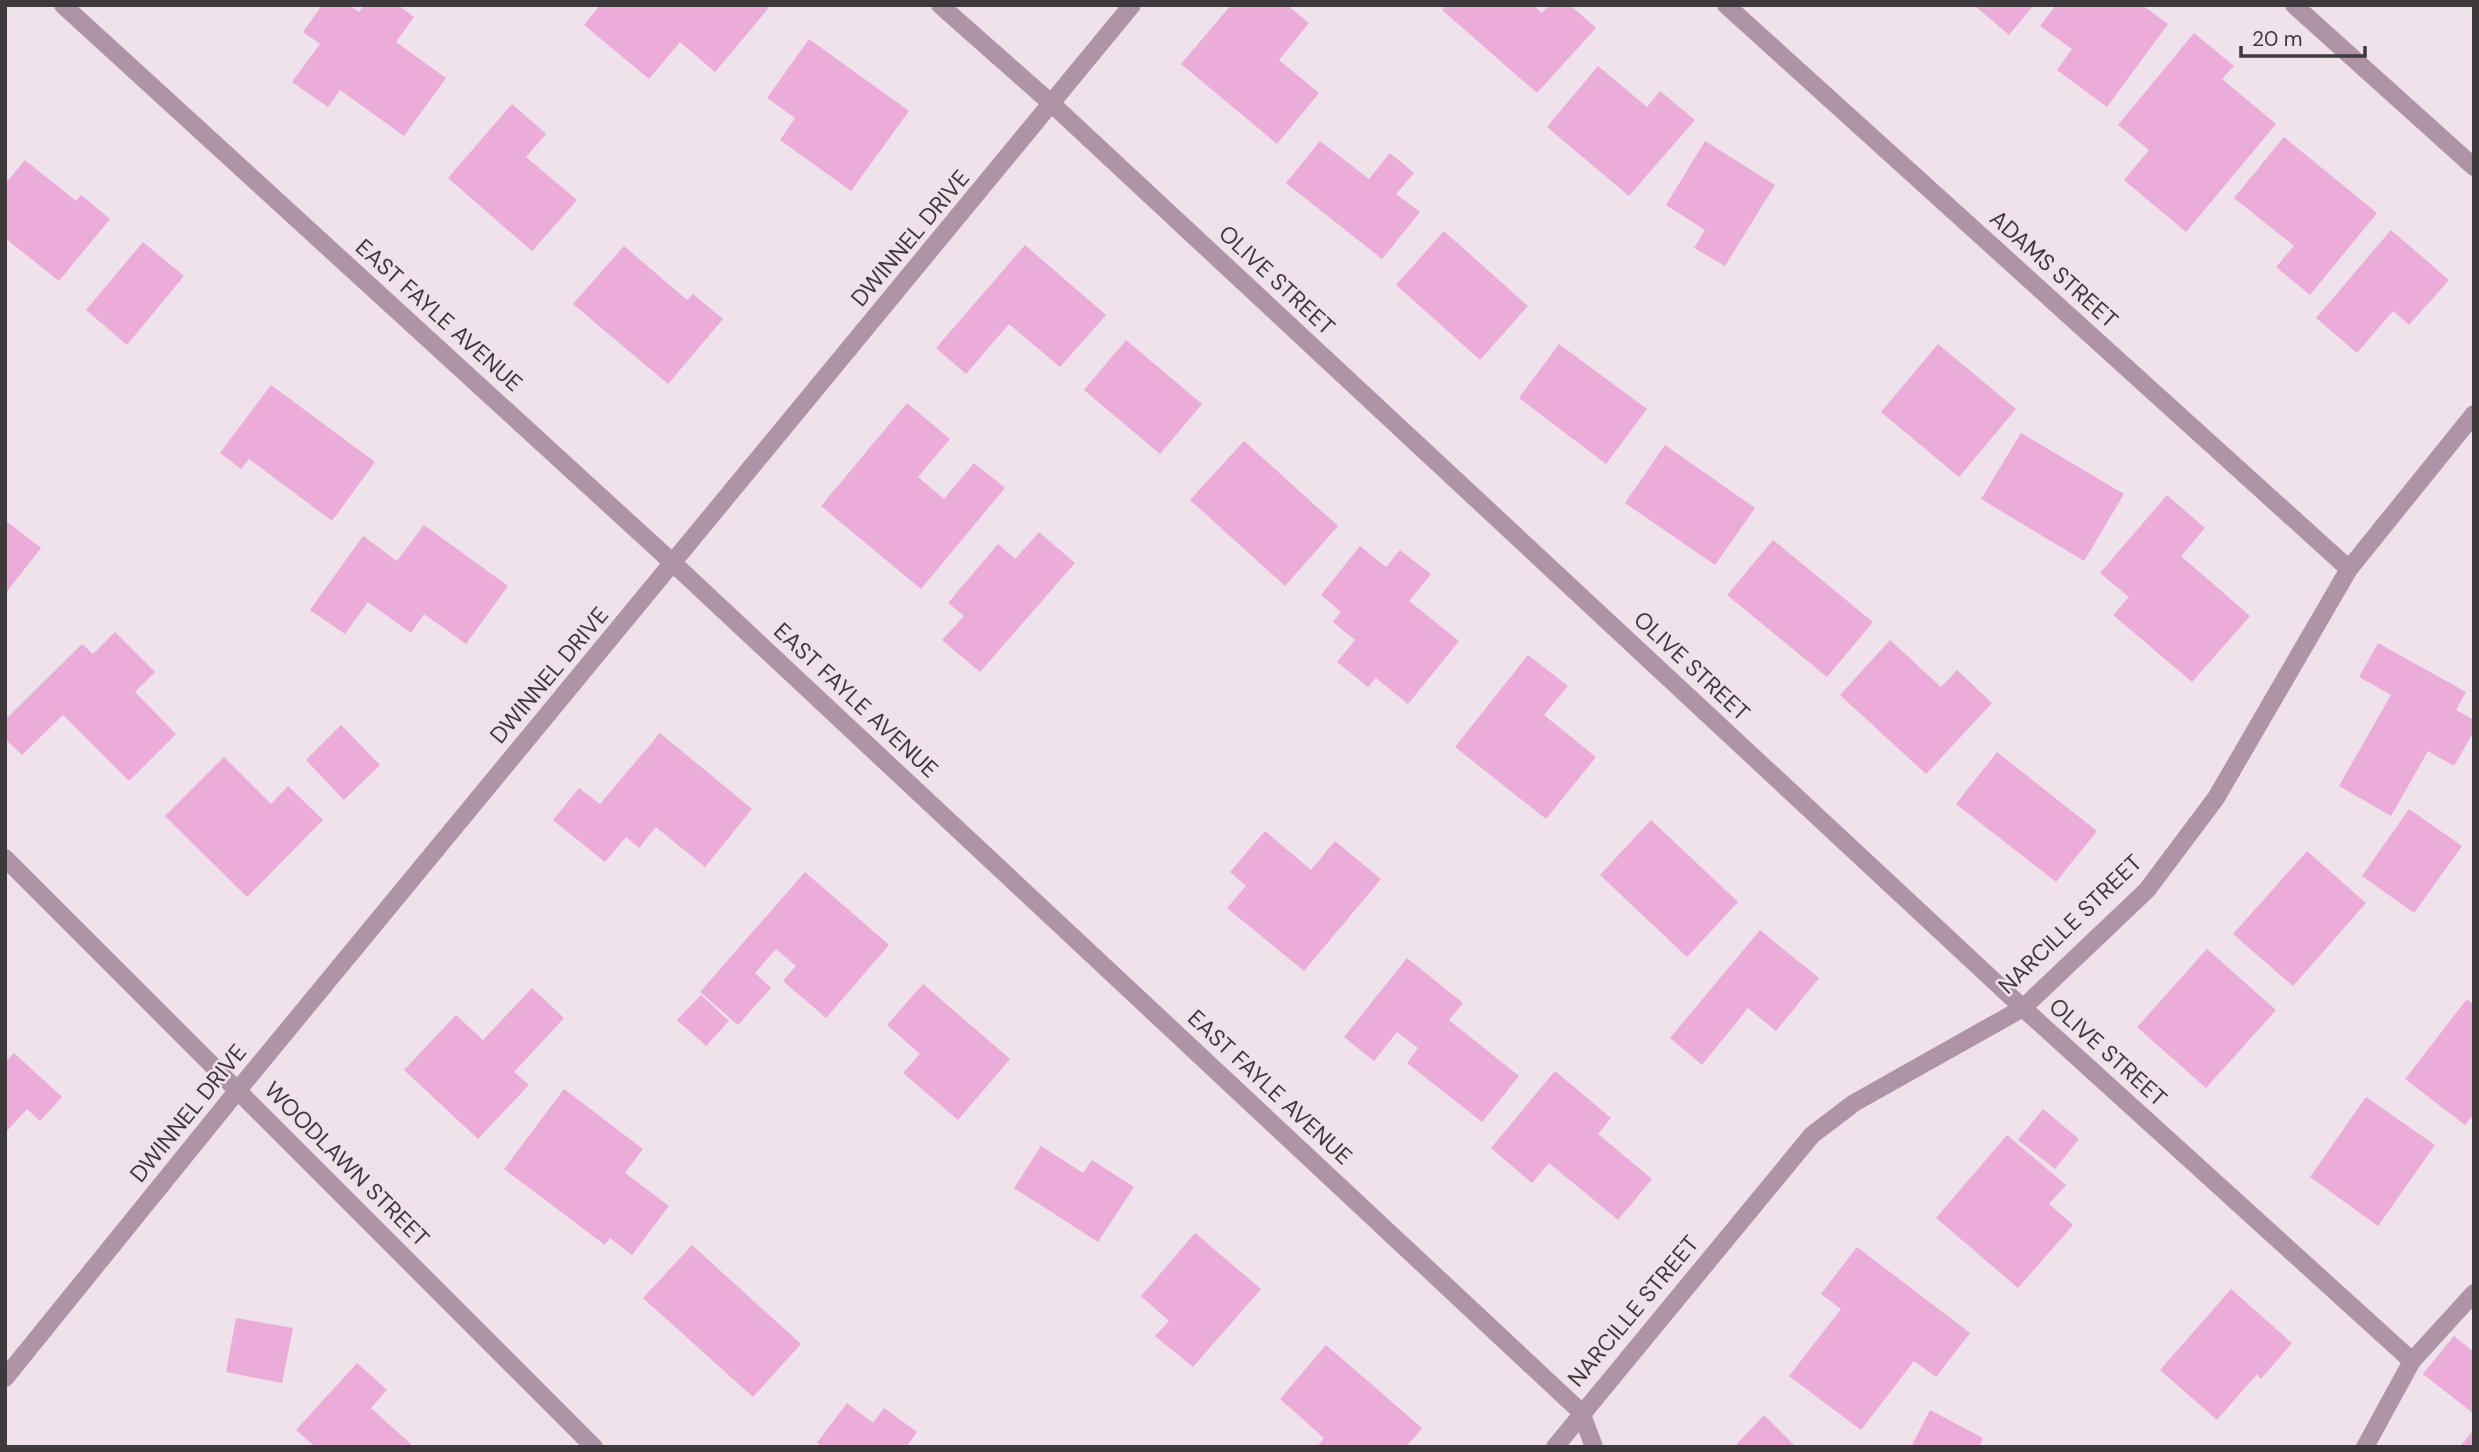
<svg xmlns="http://www.w3.org/2000/svg" width="2479" height="1452" viewBox="0 0 2479 1452" font-family="'DM Sans',sans-serif">
  <rect width="100%" height="100%" fill="#f0e2eb"/>
  <!-- building -->
  <g fill="#ebacd9">
    <polygon points="322,5 349,5 359,12 364,5 398,5 414,17 396,42 446,78 404,136 340,90 328,107 292,82 320,44 303,32"/>
    <polygon points="600,5 771,5 715,72 680,42 649,79 584,25"/>
    <polygon points="1231,5 1287,5 1309,23 1279,60 1319,93 1277,144 1181,64"/>
    <polygon points="1447,5 1533,5 1542,13 1549,5 1570,5 1596,28 1537,93 1442,10"/>
    <polygon points="1974,5 2034,5 2009,35"/>
    <polygon points="2056,5 2142,5 2168,24 2107,107 2057,70 2072,49 2040,26"/>
    <polygon points="2194,33 2234,66 2222,79 2276,124 2186,232 2124,180 2149,150 2118,125"/>
    <polygon points="809,39 909,111 851,191 780,140 795,118 767,98"/>
    <polygon points="1598,66 1647,107 1660,91 1695,120 1629,196 1547,127"/>
    <polygon points="512,104 546,134 526,157 577,200 532,251 448,178"/>
    <polygon points="2284,137 2377,213 2310,295 2276,267 2294,246 2234,198"/>
    <polygon points="1320,141 1369,179 1390,153 1414,173 1396,194 1420,212 1382,259 1286,183"/>
    <polygon points="1705,141 1775,185 1725,266 1694,248 1705,230 1666,205"/>
    <polygon points="25,160 76,201 81,195 110,219 59,281 5,238 5,184"/>
    <polygon points="2391,230 2449,280 2409,325 2393,311 2357,353 2316,318"/>
    <polygon points="1444,231 1528,306 1480,360 1396,285"/>
    <polygon points="143,242 184,276 127,345 86,310"/>
    <polygon points="1025,245 1106,315 1060,367 1009,324 966,374 936,348"/>
    <polygon points="624,246 687,300 693,294 723,319 668,384 573,304"/>
    <polygon points="1126,340 1202,404 1160,454 1084,390"/>
    <polygon points="1559,344 1647,409 1606,464 1519,398"/>
    <polygon points="1938,344 2016,409 1959,477 1881,412"/>
    <polygon points="271,385 375,462 332,521 249,459 241,469 220,453"/>
    <polygon points="907,403 950,439 918,477 944,499 974,463 1005,488 921,589 821,506"/>
    <polygon points="2021,433 2124,494 2084,561 1981,499"/>
    <polygon points="1244,441 1338,526 1285,586 1190,500"/>
    <polygon points="1665,445 1755,508 1715,565 1625,503"/>
    <polygon points="2167,495 2205,528 2181,556 2250,616 2192,682 2113,615 2129,597 2100,573"/>
    <polygon points="5,520 41,548 5,594"/>
    <polygon points="424,525 508,586 466,644 424,614 411,633 368,602 345,634 310,610 363,536 397,561"/>
    <polygon points="1039,532 1075,563 980,672 942,640 964,616 948,603 998,544 1015,559"/>
    <polygon points="1773,540 1873,622 1827,677 1727,595"/>
    <polygon points="1360,546 1386,567 1400,550 1431,574 1409,601 1459,641 1408,704 1376,678 1368,687 1337,662 1355,640 1333,622 1341,612 1321,595"/>
    <polygon points="115,632 155,672 135,692 176,734 129,781 63,715 22,755 5,739 5,720 82,644 93,654"/>
    <polygon points="1890,640 1941,687 1957,670 1992,703 1926,774 1840,695"/>
    <polygon points="2378,643 2466,692 2456,710 2474,720 2474,731 2454,766 2428,751 2391,816 2339,786 2391,695 2359,677"/>
    <polygon points="1528,655 1568,686 1544,715 1596,757 1546,819 1455,747"/>
    <polygon points="341,725 380,765 344,800 306,760"/>
    <polygon points="660,733 752,809 705,867 656,827 639,848 626,837 605,862 553,820 579,788 600,804"/>
    <polygon points="1997,752 2097,831 2056,882 1956,804"/>
    <polygon points="224,757 271,804 288,786 323,820 247,897 165,816"/>
    <polygon points="2409,809 2462,846 2414,913 2362,876"/>
    <polygon points="1651,820 1738,902 1687,957 1600,875"/>
    <polygon points="1265,831 1311,870 1335,841 1381,879 1304,971 1227,908 1246,886 1230,872"/>
    <polygon points="2307,851 2366,903 2293,986 2233,934"/>
    <polygon points="805,872 889,945 826,1018 783,981 796,966 776,949 755,973 771,988 738,1025 700,992"/>
    <polygon points="1760,930 1819,978 1776,1031 1748,1008 1702,1065 1670,1038"/>
    <polygon points="2207,949 2276,1010 2206,1088 2137,1027"/>
    <polygon points="1407,958 1463,1003 1449,1020 1519,1076 1482,1122 1407,1063 1418,1048 1397,1032 1374,1061 1344,1037"/>
    <polygon points="923,984 1010,1059 958,1120 903,1073 920,1054 887,1025"/>
    <polygon points="532,988 564,1018 514,1072 529,1085 478,1139 404,1070 456,1015 483,1040"/>
    <polygon points="701,995 729,1021 706,1046 677,1020"/>
    <polygon points="2467,999 2474,1005 2474,1114 2465,1125 2405,1079"/>
    <polygon points="14,1053 62,1097 40,1121 27,1109 5,1133 5,1062"/>
    <polygon points="1555,1071 1611,1118 1598,1134 1652,1179 1618,1220 1549,1163 1532,1183 1491,1148"/>
    <polygon points="564,1089 643,1149 625,1173 669,1206 632,1255 610,1238 605,1245 504,1169"/>
    <polygon points="2366,1097 2435,1145 2378,1226 2310,1177"/>
    <polygon points="2043,1109 2079,1139 2055,1169 2018,1140"/>
    <polygon points="2007,1135 2066,1185 2049,1204 2073,1225 2018,1288 1936,1218"/>
    <polygon points="1041,1146 1083,1173 1092,1160 1134,1187 1098,1242 1014,1188"/>
    <polygon points="1195,1233 1261,1289 1193,1367 1155,1336 1169,1321 1141,1296"/>
    <polygon points="692,1245 801,1344 753,1397 643,1298"/>
    <polygon points="1857,1247 1970,1333 1936,1377 1914,1361 1861,1430 1789,1376 1841,1309 1821,1294"/>
    <polygon points="2231,1289 2292,1343 2261,1379 2257,1374 2217,1420 2160,1370"/>
    <polygon points="236,1318 293,1328 282,1383 226,1372"/>
    <polygon points="2454,1336 2474,1352 2474,1414 2423,1374"/>
    <polygon points="1326,1345 1422,1428 1406,1447 1317,1447 1324,1438 1280,1399"/>
    <polygon points="357,1363 387,1390 371,1408 414,1447 315,1447 296,1430"/>
    <polygon points="847,1403 873,1423 884,1408 917,1432 906,1447 823,1447 817,1443"/>
    <polygon points="1930,1410 1983,1438 1979,1447 1911,1447"/>
    <polygon points="1764,1415 1796,1447 1734,1447"/>
    <polygon points="2474,1429 2474,1447 2460,1447"/>
  </g>
  <g fill="none" stroke-linecap="round" stroke-linejoin="round">
    <!-- minor -->
    <g stroke="#af94a7" stroke-width="18">
      <polyline points="63,5 673,563 1581,1412 1594,1447"/>
      <polyline points="940,5 1052,104 2023,1008 2412,1361"/>
      <polyline points="1726,5 2349,569"/>
      <polyline points="2294,5 2474,167"/>
      <polyline points="5,858 594,1447"/>
      <polyline points="5,1378 238,1090 1132,5"/>
      <polyline points="1555,1447 1812,1135 1854,1103 2023,1008 2147,890 2216,798 2349,569 2474,414"/>
      <polyline points="2365,1447 2412,1361 2474,1293"/>
    </g>
  </g>
  <g text-anchor="middle" stroke-width="5" stroke-linejoin="round" paint-order="stroke">
    <!-- street labels -->
    <g font-size="23" fill="#3e393d" stroke="#f0e2eb">
      <text transform="translate(910 238) rotate(-50)" y="8">DWINNEL DRIVE</text>
      <text transform="translate(2054 269) rotate(42)" y="8">ADAMS STREET</text>
      <text transform="translate(1277 280) rotate(43)" y="8">OLIVE STREET</text>
      <text transform="translate(439 315) rotate(42)" y="8">EAST FAYLE AVENUE</text>
      <text transform="translate(1692 666) rotate(43)" y="8">OLIVE STREET</text>
      <text transform="translate(549 675) rotate(-50)" y="8">DWINNEL DRIVE</text>
      <text transform="translate(856 700) rotate(43)" y="8">EAST FAYLE AVENUE</text>
      <text transform="translate(2070 924) rotate(-44)" y="8">NARCILLE STREET</text>
      <text transform="translate(2108 1052) rotate(42)" y="8">OLIVE STREET</text>
      <text transform="translate(1270 1087) rotate(43)" y="8">EAST FAYLE AVENUE</text>
      <text transform="translate(188 1113) rotate(-51)" y="8">DWINNEL DRIVE</text>
      <text transform="translate(347 1164) rotate(45)" y="8">WOODLAWN STREET</text>
      <text transform="translate(1633 1311) rotate(-50)" y="8">NARCILLE STREET</text>
    </g>
  </g>
  <!-- border -->
  <rect width="2479" height="1452" fill="none" stroke="#3e393d" stroke-width="14"/>
  <!-- scale -->
  <path d="M2241 46v10h124v-10" fill="none" stroke="#3e393d" stroke-width="3.5"/>
  <text x="2252" y="46" font-size="21" fill="#3e393d" stroke="#f0e2eb" stroke-width="5" paint-order="stroke">20 m</text>
</svg>
